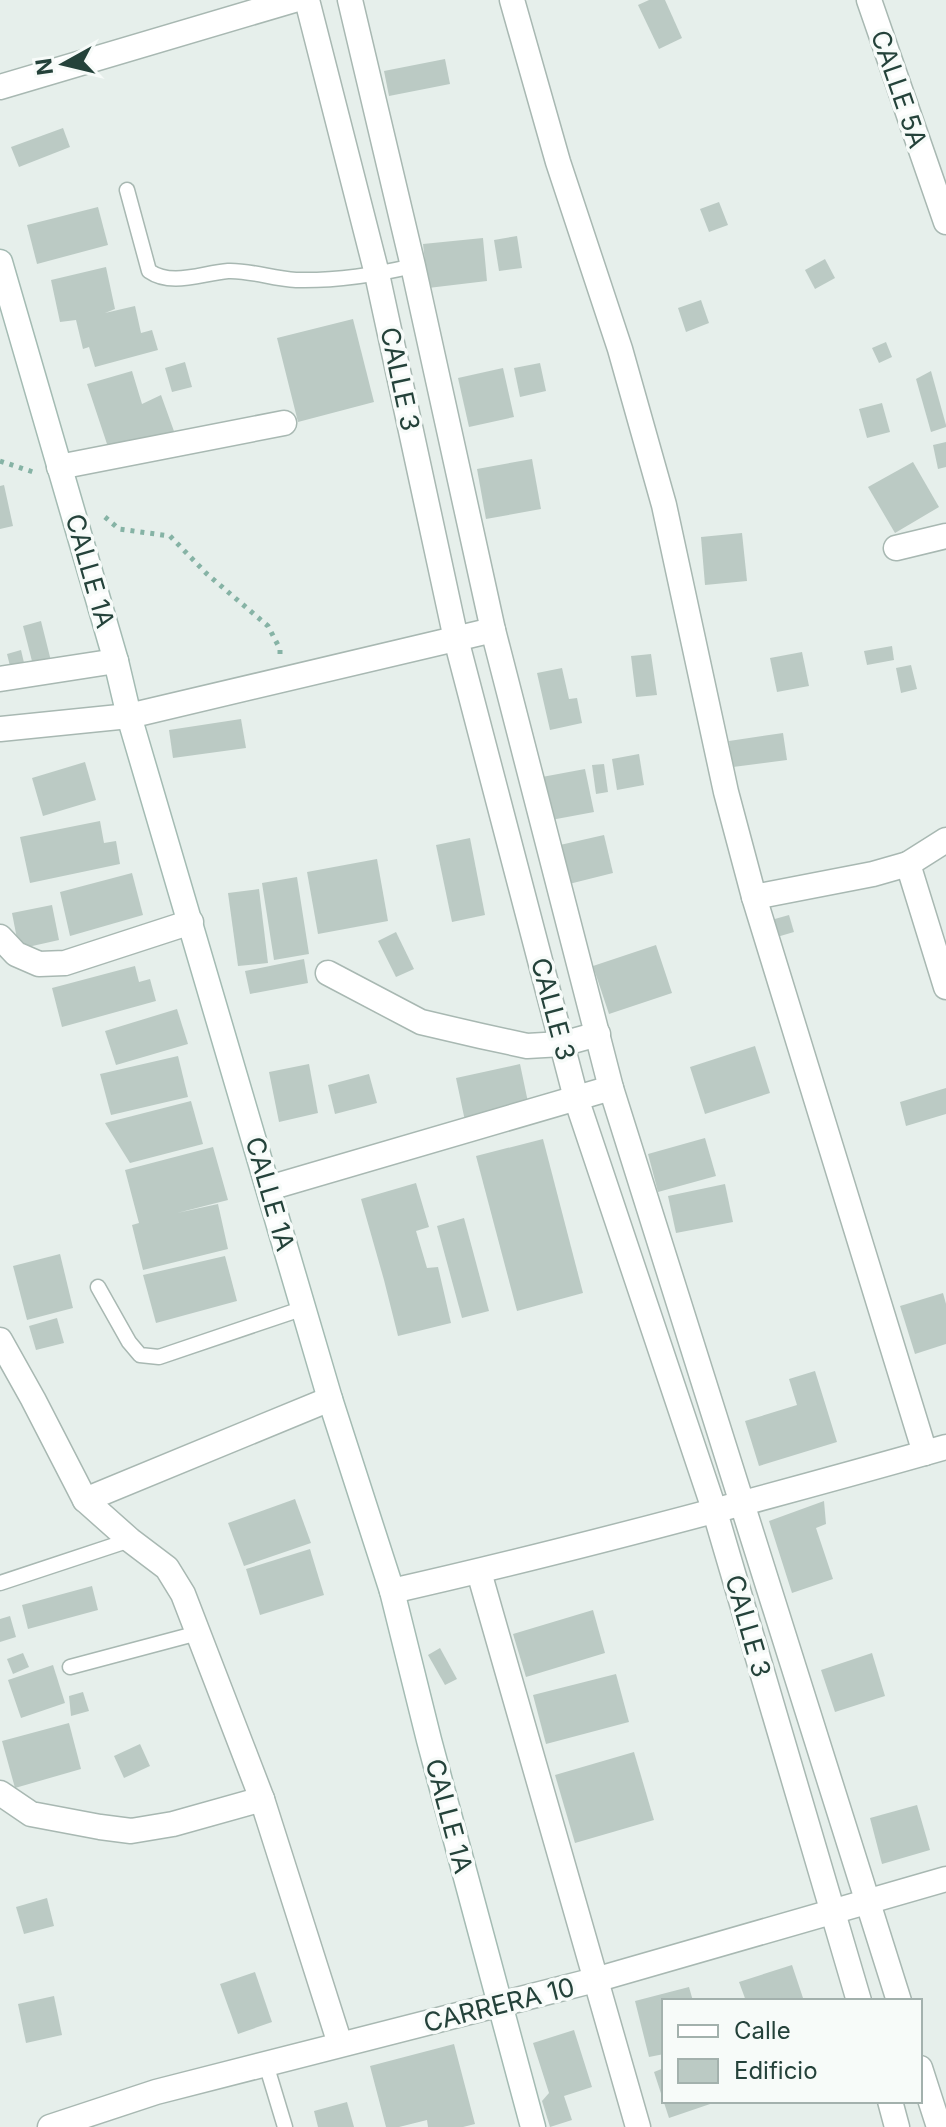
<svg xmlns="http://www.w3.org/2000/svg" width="946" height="2127" viewBox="0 0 946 2127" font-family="Inter,sans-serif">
  <rect width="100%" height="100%" fill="#e6efeb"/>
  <!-- building -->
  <g fill="#bbcac4">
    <polygon points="649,0 665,0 682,38 659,49 638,5"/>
    <polygon points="445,59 450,84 389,96 384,71"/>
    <polygon points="63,128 70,147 19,167 11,147"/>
    <polygon points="719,202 728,225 709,232 700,209"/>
    <polygon points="98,207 108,245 37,264 27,225"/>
    <polygon points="517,236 522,268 499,271 494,240"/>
    <polygon points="483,238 487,281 428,288 423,244"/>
    <polygon points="825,259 835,278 815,289 805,270"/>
    <polygon points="106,267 115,309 105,313 135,306 141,333 152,330 158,350 95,367 89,347 83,349 76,320 60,322 51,280"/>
    <polygon points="701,300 709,323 686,332 678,308"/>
    <polygon points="353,319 374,402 298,422 277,338"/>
    <polygon points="886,342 892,357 879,363 872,348"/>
    <polygon points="185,362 192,387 172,392 165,368"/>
    <polygon points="540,363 546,391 520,397 514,368"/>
    <polygon points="503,368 514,417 469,427 458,378"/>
    <polygon points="132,371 142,404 161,395 175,434 111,456 87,384"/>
    <polygon points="931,371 946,425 946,427 931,432 916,379"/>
    <polygon points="882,403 890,432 867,438 859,409"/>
    <polygon points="946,442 946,467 938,469 933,445"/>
    <polygon points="532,459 541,509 486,519 477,469"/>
    <polygon points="913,462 939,507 895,533 868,487"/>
    <polygon points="4,485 13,526 0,529 0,486"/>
    <polygon points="742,533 747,581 705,585 701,537"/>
    <polygon points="41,621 51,661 33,665 23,626"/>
    <polygon points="892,646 894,660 867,665 864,651"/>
    <polygon points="21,650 25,667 11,670 7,654"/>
    <polygon points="802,652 809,686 777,692 770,658"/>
    <polygon points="651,654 657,695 636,697 631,656"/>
    <polygon points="911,665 917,689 901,693 896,668"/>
    <polygon points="562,668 569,699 577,698 582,723 550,730 537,673"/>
    <polygon points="241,719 246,748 173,758 169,730"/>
    <polygon points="783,733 787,760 733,767 729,741"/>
    <polygon points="639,754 644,785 617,790 612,759"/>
    <polygon points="85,762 96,800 43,816 32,778"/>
    <polygon points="604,764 608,792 596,794 592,765"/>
    <polygon points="585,769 594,812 551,820 542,777"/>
    <polygon points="100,821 104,843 116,841 120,864 30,883 20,837"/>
    <polygon points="604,835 613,873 569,884 560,845"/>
    <polygon points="470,838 485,915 452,922 436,845"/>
    <polygon points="377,859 388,921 318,934 307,872"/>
    <polygon points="132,873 143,915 70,936 60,892"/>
    <polygon points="297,877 309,954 274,960 262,883"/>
    <polygon points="259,889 268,963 238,966 228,893"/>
    <polygon points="52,905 59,940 19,949 12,913"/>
    <polygon points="789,915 794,932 770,939 764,922"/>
    <polygon points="396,932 414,969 396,977 378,941"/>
    <polygon points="656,945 672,993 609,1014 593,966"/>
    <polygon points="304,959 308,983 250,994 245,971"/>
    <polygon points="135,966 139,982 150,979 156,1001 62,1027 52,988"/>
    <polygon points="177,1009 188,1044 116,1065 105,1031"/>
    <polygon points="755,1046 770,1093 705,1114 690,1067"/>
    <polygon points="178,1056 188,1097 111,1115 100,1074"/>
    <polygon points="309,1064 318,1113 279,1122 269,1072"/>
    <polygon points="520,1064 529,1107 465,1121 456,1078"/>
    <polygon points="369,1074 377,1103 335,1114 328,1085"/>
    <polygon points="946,1088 946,1114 906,1126 900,1102"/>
    <polygon points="191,1101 203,1144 130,1163 105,1123"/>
    <polygon points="705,1138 716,1176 658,1192 648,1154"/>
    <polygon points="543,1139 583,1293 517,1311 476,1156"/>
    <polygon points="213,1147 228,1200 177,1213 218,1204 228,1249 143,1270 132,1225 139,1223 125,1170"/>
    <polygon points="416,1183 429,1227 416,1231 427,1268 438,1267 451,1323 398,1336 384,1280 361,1199"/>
    <polygon points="725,1184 733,1222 676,1233 668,1196"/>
    <polygon points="464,1218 489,1311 462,1318 437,1226"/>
    <polygon points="60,1254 73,1308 27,1320 13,1266"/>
    <polygon points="225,1256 237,1301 156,1323 143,1275"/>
    <polygon points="943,1293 946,1304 946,1344 915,1354 900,1306"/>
    <polygon points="57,1318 64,1343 36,1350 29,1326"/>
    <polygon points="815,1371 837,1442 759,1466 745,1421 797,1405 789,1379"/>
    <polygon points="295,1499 311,1543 244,1566 228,1523"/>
    <polygon points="824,1501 826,1524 816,1528 833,1579 792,1593 769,1521"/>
    <polygon points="310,1549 324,1595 260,1615 246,1569"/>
    <polygon points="92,1586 98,1610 28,1629 22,1605"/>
    <polygon points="593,1610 605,1653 526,1677 513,1634"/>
    <polygon points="10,1616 16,1637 0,1642 0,1619"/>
    <polygon points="440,1648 457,1679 445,1685 428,1655"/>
    <polygon points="23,1653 29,1667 13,1674 7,1659"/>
    <polygon points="872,1653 885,1696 835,1712 821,1670"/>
    <polygon points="53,1665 65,1703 21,1718 8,1680"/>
    <polygon points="616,1674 629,1722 546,1744 533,1695"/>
    <polygon points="83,1692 89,1711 71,1716 69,1696"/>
    <polygon points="69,1723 81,1769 15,1788 2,1741"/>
    <polygon points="140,1744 150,1766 124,1778 114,1756"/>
    <polygon points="634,1752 654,1820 575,1843 555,1775"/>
    <polygon points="917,1805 930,1850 882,1864 870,1818"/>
    <polygon points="47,1898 54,1926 24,1934 16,1907"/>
    <polygon points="792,1965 804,2001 746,2001 739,1982"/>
    <polygon points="255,1972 272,2022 238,2034 220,1984"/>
    <polygon points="689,1987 693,2001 664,2001 664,2054 649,2057 635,2001"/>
    <polygon points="54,1996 62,2035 26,2043 18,2004"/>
    <polygon points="574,2030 592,2087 564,2096 572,2120 550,2127 542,2101 549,2093 533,2043"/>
    <polygon points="454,2044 475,2124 463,2127 428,2127 427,2120 399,2127 386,2127 370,2066"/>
    <polygon points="664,2068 664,2101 716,2102 669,2118 654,2072"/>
    <polygon points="347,2102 354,2127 318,2127 314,2111"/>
  </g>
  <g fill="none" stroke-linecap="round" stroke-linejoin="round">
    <!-- lane casing -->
    <g stroke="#a8b8b2" stroke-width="17">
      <g id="lane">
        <path d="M127,190l22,81c23,16 53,2 79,0 22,-1 45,8 68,9 39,1 79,-5 117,-14"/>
        <polyline points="98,1287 129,1342 140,1355 159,1357 304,1308"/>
        <polyline points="0,1583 130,1540"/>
        <polyline points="70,1667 198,1633"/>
        <polyline points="266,2064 285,2127"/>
      </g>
    </g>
    <!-- street casing -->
    <g stroke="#a8b8b2" stroke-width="27">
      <g id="street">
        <polyline points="307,0 377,274 456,639 576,1098 715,1512 859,2001"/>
        <polyline points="350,0 413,266 493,630 611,1088 899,2001"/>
        <polyline points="512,0 558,162 620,349 664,505 726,792 754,897 925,1453"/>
        <polyline points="869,0 946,222"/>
        <polyline points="0,87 294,0"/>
        <polyline points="59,467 284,423"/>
        <polyline points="896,548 946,536"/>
        <polyline points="0,679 116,661"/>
        <polyline points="0,729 129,716 493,630"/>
        <polyline points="908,864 946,840"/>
        <polyline points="754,897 873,874 908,864 946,987"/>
        <polyline points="0,937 16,954 39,964 65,963 191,922"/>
        <polyline points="328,973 421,1022 481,1036 527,1046 562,1044 598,1034"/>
        <polyline points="269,1188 611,1088"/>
        <polyline points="0,1340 33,1399 85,1500 130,1540 167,1568 183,1594 262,1799 340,2044"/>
        <polyline points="85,1500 330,1399"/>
        <polyline points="479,1572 638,2127"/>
        <path d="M392,1591c186,-42 370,-92 554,-144"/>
        <polyline points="0,1793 31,1814 100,1827 131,1831 173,1824 262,1799"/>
        <polyline points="920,2068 939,2127"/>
        <polyline points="890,2101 897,2127"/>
        <polyline points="50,2127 156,2092 595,1980 946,1879"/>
      </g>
    </g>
    <!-- secondary casing -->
    <g stroke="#a4bbb3" stroke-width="27">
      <polyline id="secondary" points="0,262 116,661 129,716 330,1399 392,1591 429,1740 533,2127"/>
    </g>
    <!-- path -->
    <g stroke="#86b3a5" stroke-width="5" stroke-dasharray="4 6" stroke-linecap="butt">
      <polyline points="0,461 33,472"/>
      <polyline points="105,517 119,529 170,536 207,574 268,626 280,649 280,654"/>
    </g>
    <!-- lane -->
    <use href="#lane" stroke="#fff" stroke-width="14"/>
    <!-- street -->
    <use href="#street" stroke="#fff" stroke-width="24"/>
    <!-- secondary -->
    <use href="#secondary" stroke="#fff" stroke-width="24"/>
  </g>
  <g text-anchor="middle" stroke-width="7" stroke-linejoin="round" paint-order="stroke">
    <!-- street labels -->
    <g font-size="26" fill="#24423a" stroke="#f7fbf9">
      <text transform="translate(899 89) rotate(71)" y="9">CALLE 5A</text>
      <text transform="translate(400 379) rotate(78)" y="9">CALLE 3</text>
      <text transform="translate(90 571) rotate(74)" y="9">CALLE 1A</text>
      <text transform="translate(553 1009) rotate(75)" y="9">CALLE 3</text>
      <text transform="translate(270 1194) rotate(74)" y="9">CALLE 1A</text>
      <text transform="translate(748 1626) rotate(74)" y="9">CALLE 3</text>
      <text transform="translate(449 1816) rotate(75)" y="9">CALLE 1A</text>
      <text transform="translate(499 2005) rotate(-14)" y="9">CARRERA 10</text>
    </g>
  </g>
  <!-- legend -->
  <rect x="662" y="1999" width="260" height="104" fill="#f7fbf9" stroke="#a3b1ad" stroke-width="2"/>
  <rect x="678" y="2025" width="40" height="12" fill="#ffffff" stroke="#a3b1ad" stroke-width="2"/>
  <text x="734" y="2039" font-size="24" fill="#24423a">Calle</text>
  <rect x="678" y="2059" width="40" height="24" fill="#bbcac4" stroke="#a3b1ad" stroke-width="2"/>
  <text x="734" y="2079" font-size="24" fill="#24423a">Edificio</text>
  <!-- north arrow -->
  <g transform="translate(64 64) rotate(262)" stroke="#f7fbf9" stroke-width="6" paint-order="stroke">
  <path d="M0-6L14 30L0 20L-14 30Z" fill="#24423a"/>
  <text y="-12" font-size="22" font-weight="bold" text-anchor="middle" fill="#24423a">N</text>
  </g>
</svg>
